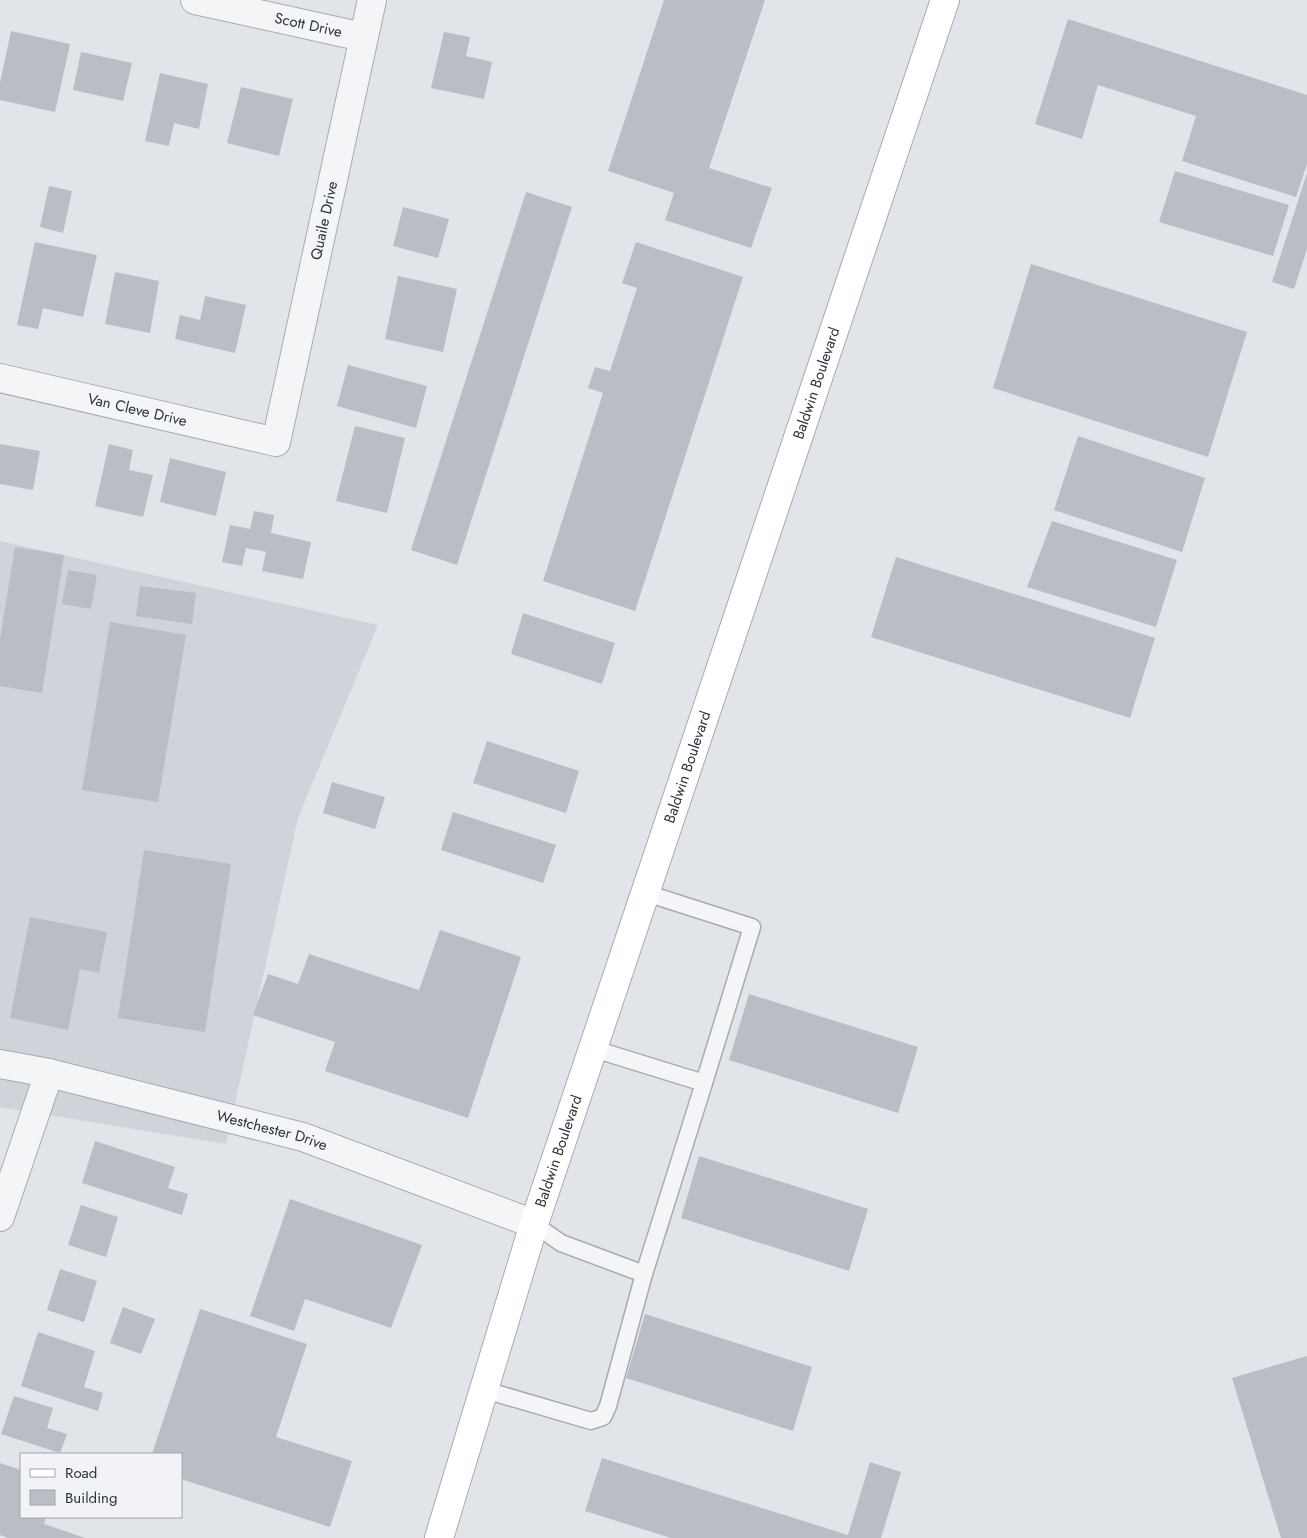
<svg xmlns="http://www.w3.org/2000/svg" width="1307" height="1538" viewBox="0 0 1307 1538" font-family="Jost,sans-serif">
  <rect width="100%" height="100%" fill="#e1e4e9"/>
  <!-- built -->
  <polygon fill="#cfd3da" points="0,541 378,625 298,818 226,1144 0,1107"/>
  <!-- building -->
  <g fill="#b9bdc5">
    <polygon points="664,0 765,0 709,168 772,188 751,248 665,220 674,193 608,171"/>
    <polygon points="1068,19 1307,95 1307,164 1296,197 1182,161 1196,116 1098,85 1082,139 1035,124"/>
    <polygon points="11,31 70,44 55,112 0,100 0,83"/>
    <polygon points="444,32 470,37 466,56 492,62 484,99 431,88"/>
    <polygon points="81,52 132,63 123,101 73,90"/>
    <polygon points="160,73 208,84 199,129 174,123 169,146 145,141"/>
    <polygon points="241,87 293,99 279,156 227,143"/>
    <polygon points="1175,171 1289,205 1273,256 1159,222"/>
    <polygon points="1307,173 1307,249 1294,289 1272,282"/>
    <polygon points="49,186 72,191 63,233 40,227"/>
    <polygon points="526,192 572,207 457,565 411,550"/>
    <polygon points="403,207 449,219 438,258 393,246"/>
    <polygon points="35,242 97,255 83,317 43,308 38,329 17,325"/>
    <polygon points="636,242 743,277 635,611 543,581 603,393 588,388 595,367 610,371 637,288 622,283"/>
    <polygon points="1031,264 1247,332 1208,457 993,388"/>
    <polygon points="115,272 159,281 150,333 105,324"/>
    <polygon points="398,276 457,289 443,352 385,339"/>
    <polygon points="205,296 246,305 235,353 175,339 180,315 200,320"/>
    <polygon points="348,365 427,386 416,428 337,406"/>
    <polygon points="355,426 405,438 387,513 336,501"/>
    <polygon points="1078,436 1205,478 1182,552 1054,510"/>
    <polygon points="0,444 40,451 33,490 0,484"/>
    <polygon points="109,444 133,450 129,470 153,475 143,517 95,506"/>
    <polygon points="170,458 226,472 216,516 160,502"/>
    <polygon points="254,511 274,515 271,533 311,542 303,579 262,571 266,552 246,548 242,566 222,562 230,525 250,529"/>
    <polygon points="1052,521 1177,560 1156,627 1027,587"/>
    <polygon points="15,547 64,555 42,693 0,686 0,639"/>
    <polygon points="896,557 1155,638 1130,718 871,637"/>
    <polygon points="68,570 97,575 91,609 62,604"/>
    <polygon points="140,586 196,593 192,624 136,616"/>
    <polygon points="523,613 615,643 602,684 511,654"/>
    <polygon points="110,622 186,635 158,802 82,790"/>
    <polygon points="487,741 579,771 566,813 473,783"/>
    <polygon points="332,782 385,797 375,829 323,813"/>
    <polygon points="453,812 556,845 543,883 441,850"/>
    <polygon points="144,850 231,864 205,1032 118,1018"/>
    <polygon points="30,917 107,932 99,973 80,969 68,1030 10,1018"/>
    <polygon points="440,930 521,957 468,1118 325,1071 335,1042 253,1015 268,974 298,984 309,954 419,990"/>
    <polygon points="749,994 918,1047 898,1113 729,1060"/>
    <polygon points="95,1141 175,1167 168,1188 188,1194 182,1215 82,1183"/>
    <polygon points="699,1156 868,1209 849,1271 681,1218"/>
    <polygon points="290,1199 422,1245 391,1328 305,1299 294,1331 250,1316"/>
    <polygon points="81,1205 118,1217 106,1257 68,1245"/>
    <polygon points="60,1269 97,1281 84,1322 47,1310"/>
    <polygon points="123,1307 155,1319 141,1354 110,1343"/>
    <polygon points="200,1309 307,1344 276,1437 352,1461 330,1527 181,1479 181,1454 152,1454"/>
    <polygon points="645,1314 812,1367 793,1431 626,1378"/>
    <polygon points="38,1332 95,1351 84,1387 103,1393 98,1411 21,1386"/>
    <polygon points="1307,1356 1307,1538 1281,1538 1232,1378"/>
    <polygon points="14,1396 53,1408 47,1428 67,1434 60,1453 1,1434"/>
    <polygon points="602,1458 848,1535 870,1462 901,1472 881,1538 671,1538 585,1511"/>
    <polygon points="0,1463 21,1470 21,1517 46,1517 44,1524 85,1538 8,1538 0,1535"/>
  </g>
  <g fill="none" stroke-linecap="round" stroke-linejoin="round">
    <!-- service casing -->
    <g stroke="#a7abb3" stroke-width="19">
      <g id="service">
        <polyline points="646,893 752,927 704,1083"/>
        <polyline points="594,1049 704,1083 644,1274"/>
        <polyline points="485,1390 591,1421 603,1417 608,1406 644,1274 561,1243 534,1224"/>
      </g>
    </g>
    <!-- minor casing -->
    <g stroke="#a7abb3" stroke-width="30">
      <g id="minor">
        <path id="s1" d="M195,0l168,37"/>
        <path id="s2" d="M0,378l276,64 96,-442"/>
        <path id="s3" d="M0,1064l49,9 254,64 231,87"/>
        <polyline points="0,1217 49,1073"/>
      </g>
    </g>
    <!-- secondary casing -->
    <g stroke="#a7abb3" stroke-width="30">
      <g id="secondary">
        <path id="s4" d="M439,1538l95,-314 411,-1224"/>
      </g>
    </g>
    <!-- service -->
    <use href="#service" stroke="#f4f5f7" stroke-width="16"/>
    <!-- minor -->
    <use href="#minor" stroke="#f4f5f7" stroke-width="28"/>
    <!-- secondary -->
    <use href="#secondary" stroke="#fff" stroke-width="28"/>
  </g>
  <g text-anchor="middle" stroke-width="5" stroke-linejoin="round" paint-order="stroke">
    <!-- street labels -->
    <g font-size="15" fill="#2b323f" stroke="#f1f3f6">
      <text dy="5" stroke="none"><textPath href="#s1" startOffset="116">Scott Drive</textPath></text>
      <text dy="5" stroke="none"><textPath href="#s2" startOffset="510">Quaile Drive</textPath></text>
      <text dy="5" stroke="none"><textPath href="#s4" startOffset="1215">Baldwin Boulevard</textPath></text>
      <text dy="5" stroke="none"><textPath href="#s2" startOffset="141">Van Cleve Drive</textPath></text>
      <text dy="5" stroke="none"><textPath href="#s4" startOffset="810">Baldwin Boulevard</textPath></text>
      <text dy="5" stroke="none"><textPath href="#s3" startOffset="280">Westchester Drive</textPath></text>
      <text dy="5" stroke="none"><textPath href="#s4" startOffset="405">Baldwin Boulevard</textPath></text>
    </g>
  </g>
  <!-- legend -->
  <rect x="20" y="1453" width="162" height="65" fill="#f1f3f6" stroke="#a2a6ad"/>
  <rect x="30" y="1469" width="25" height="8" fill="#ffffff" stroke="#a2a6ad"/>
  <text x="65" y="1478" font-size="15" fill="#2b323f">Road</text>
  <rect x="30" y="1490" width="25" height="15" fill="#b9bdc5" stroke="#a2a6ad"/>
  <text x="65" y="1503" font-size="15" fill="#2b323f">Building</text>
</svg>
